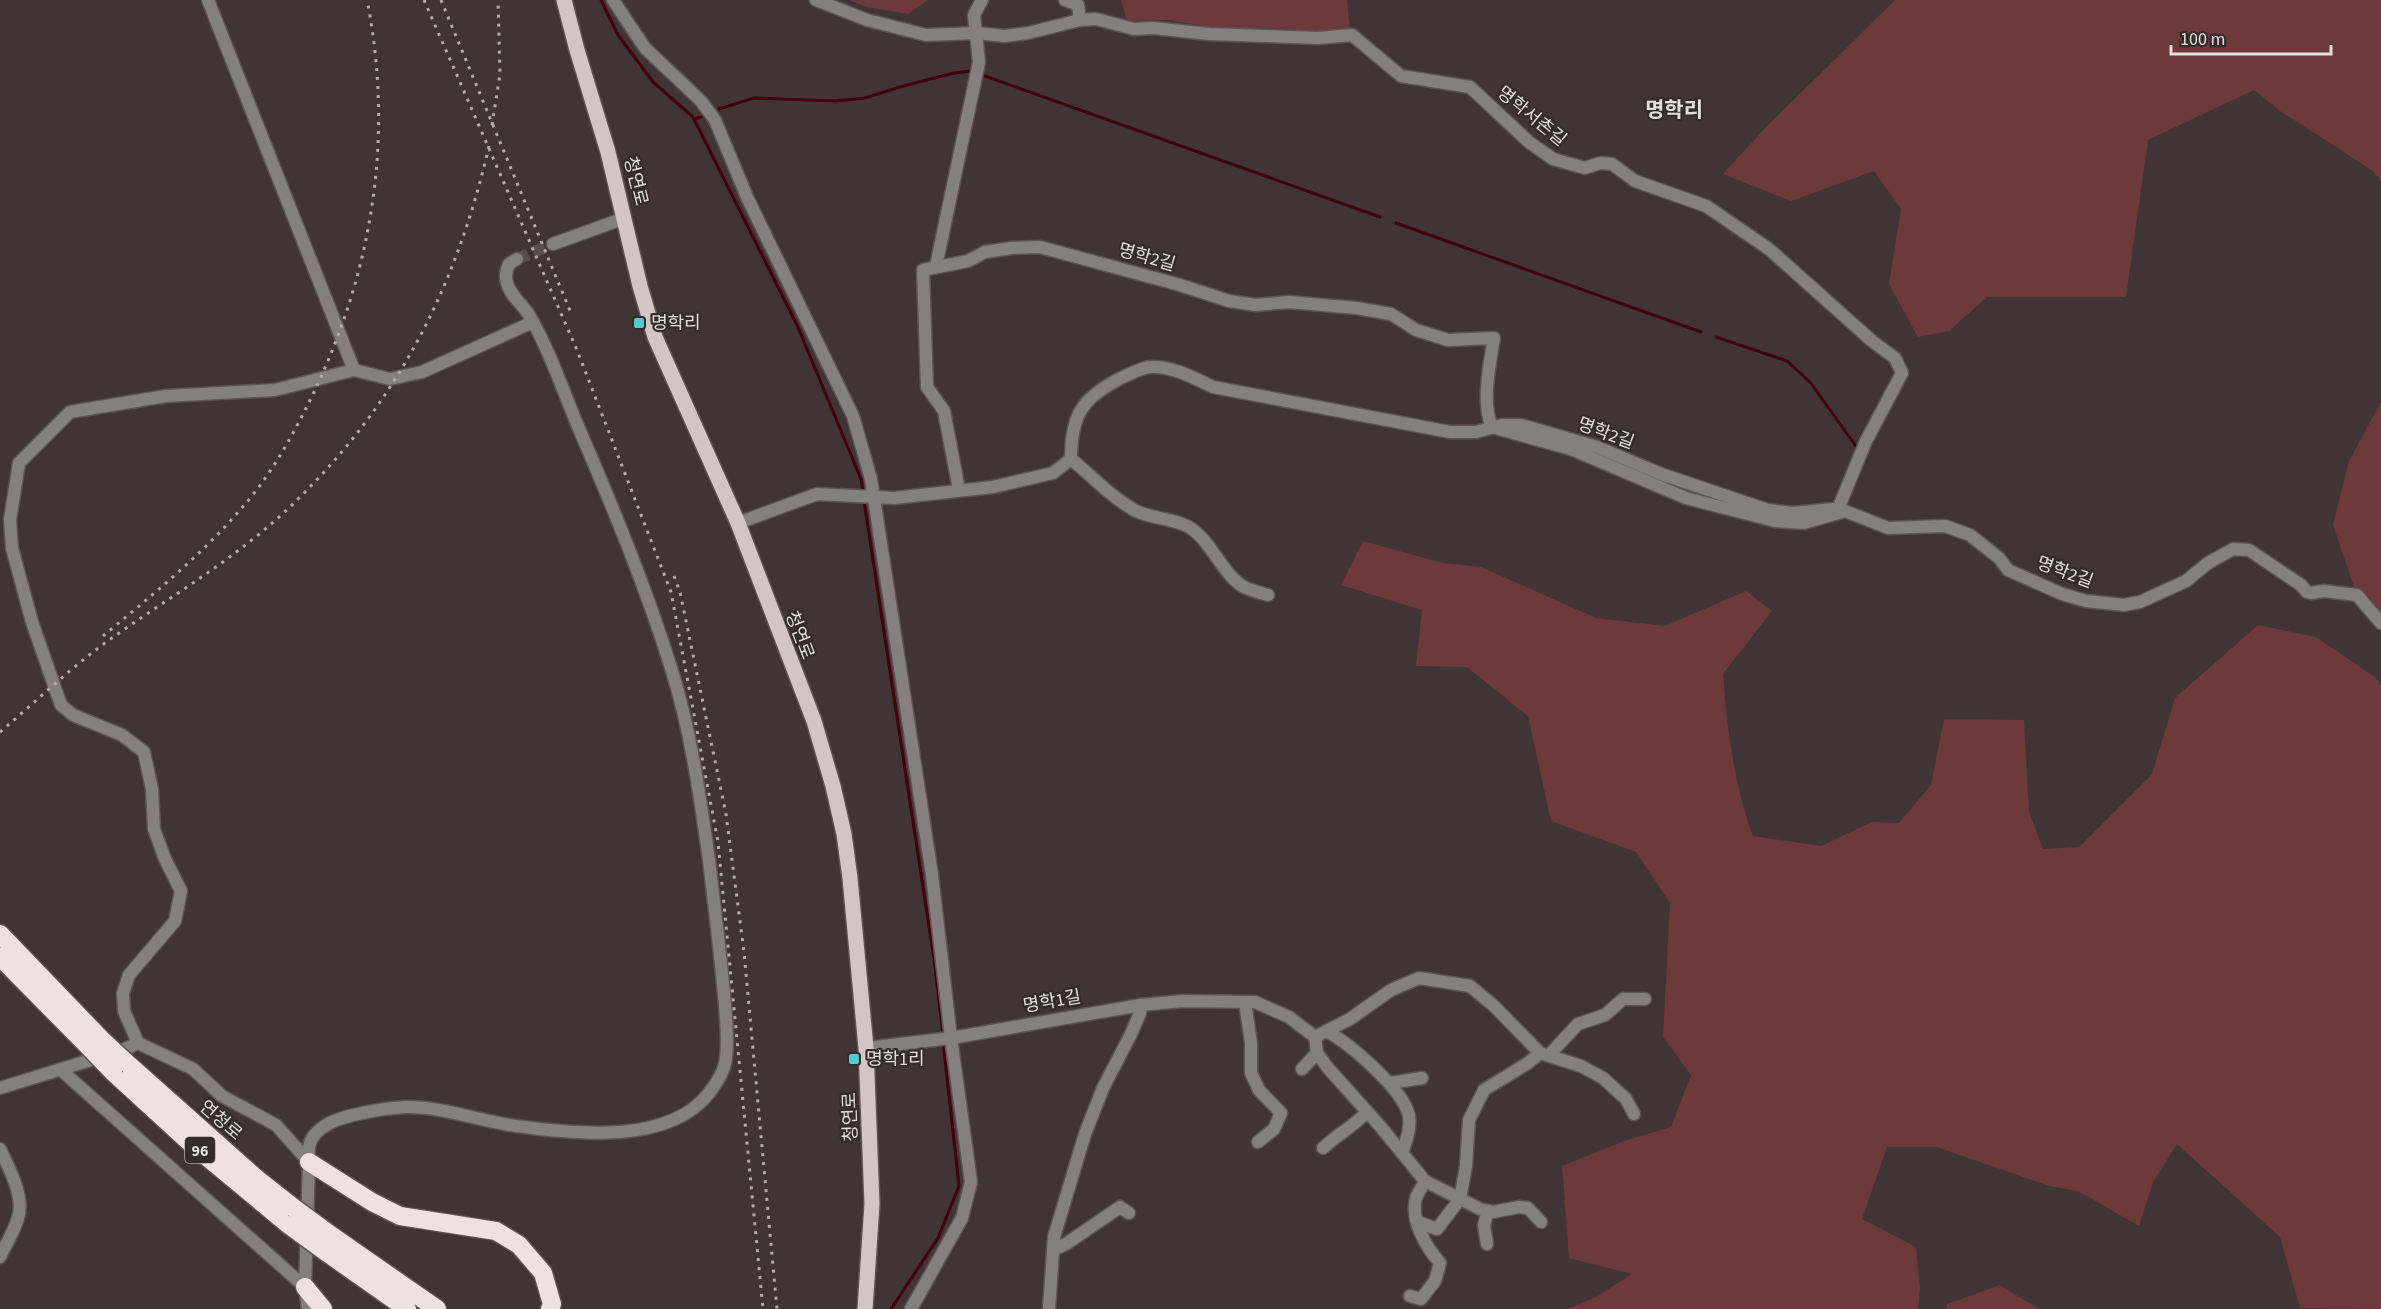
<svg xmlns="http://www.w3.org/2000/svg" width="2381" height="1309" viewBox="0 0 2381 1309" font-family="'Source Sans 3','Noto Sans KR',sans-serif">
  <rect width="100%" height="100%" fill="#403534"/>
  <!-- green -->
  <g fill="#6e393a">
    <polygon points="849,0 928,0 908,14 867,7"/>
    <polygon points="1121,0 1347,0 1350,29 1328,32 1267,28 1217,28 1169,20 1127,21"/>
    <polygon points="1895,0 2381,0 2381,182 2373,171 2280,111 2254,90 2148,140 2126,297 1987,297 1949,331 1918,337 1889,284 1901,209 1874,171 1791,201 1723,174 1766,127"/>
    <polygon points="2381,402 2381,613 2357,595 2333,525 2349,461"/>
    <path d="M1363,541l80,22 38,4 115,51 69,8 81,-35 26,20 -49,63c4,55 11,111 30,162l68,10 51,-24 27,1 32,-38 13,-66 80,1 5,92 14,37 36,-2 73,-73 23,-76 83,-73 58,12 60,41 5,8v623l-81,-1 -20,-71 -103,-93 -24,38 -14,44 -61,-35 -29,-5 -112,-39h-50l-25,72 54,28 4,42 -2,20h-351l29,-12 36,-23 -63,-16 -7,-92 65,-26 44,-13 20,-52 -28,-38 7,-134 -34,-51 -85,-31 -23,-105 -61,-49 -51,-1 6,-56 -81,-25z"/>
    <polygon points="2000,1285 2039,1309 1946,1309 1947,1304"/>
  </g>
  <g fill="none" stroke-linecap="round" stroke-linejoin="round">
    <!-- stream -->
    <g stroke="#42000a" stroke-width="3">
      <polyline points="601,0 618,35 653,82 693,117 797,325 861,479 863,492"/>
      <polyline points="985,76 1380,217"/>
      <polyline points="719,109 754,98 835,101 865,98 903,86 954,73 971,71"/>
      <polyline points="694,119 701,117"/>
      <polyline points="1396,223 1701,332"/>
      <polyline points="1716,337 1787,361 1810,382 1858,449"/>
      <polyline points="864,501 934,959 943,1035"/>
      <polyline points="891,1309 938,1238 959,1186 943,1041"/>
    </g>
    <!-- minor-tunnel -->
    <polyline stroke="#594e4e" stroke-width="12" stroke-dasharray="12 6" stroke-linecap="butt" points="517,259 553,244"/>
    <!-- minor casing -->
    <g stroke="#5e5353" stroke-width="15">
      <g id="minor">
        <polyline points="613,0 645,48 701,101 715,120 747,197 853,416 871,479 932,875 951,1038 971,1182 962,1218 911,1309"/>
        <polyline points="816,0 867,20 926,35 977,33 1004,36 1028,33 1080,20 1096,19 1134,29 1153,28 1209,34 1318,38 1352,35 1401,76 1470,87 1529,142 1553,159 1585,168 1600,163 1612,164 1635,181 1706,206 1769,249 1872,341 1895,358 1902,373 1866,441 1838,509"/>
        <polyline points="1065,0 1078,5 1080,20"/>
        <polyline points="553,244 625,218"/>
        <polyline points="936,266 979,62 974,15 982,0"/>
        <polyline points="354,370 390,379 422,372 533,322"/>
        <path d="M1071,459c0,-44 11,-61 50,-81 9,-4 21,-11 30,-11 22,-1 43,11 62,20l237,45h26l26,-7h19l76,22 64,27 107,36 25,3 40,-4"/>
        <path d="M959,490l-15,-79 -17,-24 -4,-117 45,-9 17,-9 27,-4 28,-1 140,38 49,16 27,4 33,-3 67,6 35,6 25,16 32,10 46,-2c-4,25 -13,65 -2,89l79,22 115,49 89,23 29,2 41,-12 43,17 57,-2 25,9 29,23 9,12 54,24 24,7 38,4 16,-3 46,-21 22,-18 25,-14 16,1 52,35 6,7"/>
        <path d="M738,523l79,-29 77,4 99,-11 60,-14 18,-14c21,17 41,39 65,52 17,8 37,7 53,16 24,15 34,50 57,61 7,3 15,5 22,7"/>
        <polyline points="2311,593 2324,591 2357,595 2381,623"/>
        <polyline points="1245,1002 1251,1043 1251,1073 1259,1090 1281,1113 1274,1129 1258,1142"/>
        <path d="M1328,1032c22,12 76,58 81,84 2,13 -3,25 -7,37"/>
        <polyline points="1315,1037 1350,1019 1391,990 1419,978 1470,986 1494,1006 1540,1053 1581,1066 1603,1078 1626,1099 1634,1114"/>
        <polyline points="138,1043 124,1011 123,993 129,975 175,921 181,891 165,859 154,829 152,789 144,752 122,735 73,715 61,705 32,622 12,548 10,520 19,463 70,412 166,396 275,390 354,370 208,0"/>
        <polyline points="866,1048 951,1038 1141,1005 1182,1001 1255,1002 1289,1017 1315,1037 1317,1053 1328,1068 1380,1126 1425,1181 1480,1209 1493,1212 1519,1207 1528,1208 1541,1222"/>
        <polyline points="1549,1055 1578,1024 1605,1015 1623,999 1645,999"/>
        <polyline points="1302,1069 1317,1053"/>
        <polyline points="61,1070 305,1287"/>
        <polyline points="1390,1083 1422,1078"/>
        <path d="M0,1088l123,-38 15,-7 55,26 29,27 54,29 33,37c-2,-19 2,-28 19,-38 15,-9 58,-16 77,-17 36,-1 74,14 111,19 58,8 153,19 193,-33 7,-9 13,-18 16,-29 3,-14 2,-32 1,-46 -4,-53 -11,-106 -17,-158 -9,-63 -18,-128 -37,-189 -26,-84 -60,-166 -95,-247 -14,-34 -29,-77 -48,-109 -7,-11 -19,-20 -22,-32 -2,-7 -1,-13 2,-19l8,-5"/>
        <path d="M1323,1148c15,-14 31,-22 44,-36"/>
        <path d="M0,1149c9,19 25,48 18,69 -4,14 -12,26 -18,39"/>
        <polyline points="1418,1222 1437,1229 1460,1199 1466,1166 1469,1120 1484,1090 1528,1063 1540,1053"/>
        <polyline points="1487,1244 1484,1225 1488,1211"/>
        <polyline points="1053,1250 1066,1244 1120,1207 1129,1213"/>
        <path d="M1410,1296l11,3 14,-18 5,-18c-14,-16 -30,-43 -24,-65 2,-6 7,-12 9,-17"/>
        <polyline points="308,1309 305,1287 309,1162"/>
        <polyline points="1049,1309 1054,1237 1085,1134 1103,1088 1131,1034 1140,1013 1141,1005"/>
      </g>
    </g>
    <!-- major casing -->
    <g stroke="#5e5353" stroke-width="18">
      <polyline id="major" points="564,0 577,50 608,152 640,286 655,337 738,523 814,721 833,786 844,834 850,878 866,1048 872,1204 865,1309"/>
    </g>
    <!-- highway casing -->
    <g stroke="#5e5353" stroke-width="21">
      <g id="highway">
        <polyline points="0,934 102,1040"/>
        <polyline points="0,957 88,1046"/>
        <polyline points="129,1065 256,1178 294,1208"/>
        <polyline points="113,1072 195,1147 289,1225"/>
        <polyline points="309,1162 372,1202 400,1216 496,1231 519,1245 543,1273 552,1304 550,1309"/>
        <polyline points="332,1236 437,1309"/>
        <polyline points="326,1252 407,1309"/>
        <polyline points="305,1287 323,1309"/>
      </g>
    </g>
    <!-- minor -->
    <use href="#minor" stroke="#857f7f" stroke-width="12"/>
    <!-- major -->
    <use href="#major" stroke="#d1c5c5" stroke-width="15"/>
    <!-- highway -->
    <use href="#highway" stroke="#efe1e1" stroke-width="18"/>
    <!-- rail -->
    <g stroke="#b4acac" stroke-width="3" stroke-dasharray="3 6" stroke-linecap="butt">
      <polyline points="424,0 577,350 671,592 718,842 763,1309"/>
      <polyline points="441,0 571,313"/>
      <polyline points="492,125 500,74 498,0"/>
      <polyline points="674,576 680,592 726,814 744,952 777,1309"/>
      <path d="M103,636c53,-44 105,-86 148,-139 26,-32 45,-68 63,-105 59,-124 80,-256 53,-392"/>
      <path d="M0,732c37,-31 72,-66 112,-94 62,-44 130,-83 185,-138 102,-100 160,-215 192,-354"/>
    </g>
    <!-- highway-bridge casing -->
    <g stroke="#5e5353" stroke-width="21" stroke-linecap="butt">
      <g id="highway-bridge">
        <polyline points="102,1040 129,1065"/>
        <polyline points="88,1046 113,1072"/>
        <polyline points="294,1208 332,1236"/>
        <polyline points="289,1225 326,1252"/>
      </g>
    </g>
    <!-- highway-bridge -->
    <use href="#highway-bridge" stroke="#efe1e1" stroke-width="18"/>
  </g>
  <!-- markers -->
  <g fill="#51ccd2" stroke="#352b2a" stroke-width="2">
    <rect x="633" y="317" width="12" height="12" rx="3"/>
    <rect x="848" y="1053" width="12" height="12" rx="3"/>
  </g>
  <g text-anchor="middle" stroke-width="4.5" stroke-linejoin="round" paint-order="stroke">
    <!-- shield labels -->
    <rect fill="#352b2a" stroke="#b0a8a8" stroke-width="1.5" x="185" y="1137" width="30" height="26" rx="4.5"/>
    <g font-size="16" font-weight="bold" fill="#e5dede">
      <text x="200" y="1156">96</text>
    </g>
    <!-- street labels -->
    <g font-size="18" fill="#e5dede" stroke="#352b2a">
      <text transform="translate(1532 116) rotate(39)" y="6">명학서촌길</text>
      <text transform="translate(636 181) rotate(76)" y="6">청연로</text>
      <text transform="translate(1147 257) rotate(16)" y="6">명학2길</text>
      <text transform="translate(1606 433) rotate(20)" y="6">명학2길</text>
      <text transform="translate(2065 572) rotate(20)" y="6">명학2길</text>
      <text transform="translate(800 635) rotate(69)" y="6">청연로</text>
      <text transform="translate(1052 1001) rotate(-10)" y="6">명학1길</text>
      <text transform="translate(850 1117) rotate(-92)" y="6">청연로</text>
      <text transform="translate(221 1120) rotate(41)" y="6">연청로</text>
    </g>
    <!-- poi labels -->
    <g font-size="18" fill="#e5dede" stroke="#352b2a" text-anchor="start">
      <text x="651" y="329">명학리</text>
      <text x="866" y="1065">명학1리</text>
    </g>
    <!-- quarter labels -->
    <g font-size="21" font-weight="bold" fill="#e5dede" stroke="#352b2a">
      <text x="1674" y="117">명학리</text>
    </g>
  </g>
  <!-- scale -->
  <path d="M2171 45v9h160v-9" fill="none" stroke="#e5dede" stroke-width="3"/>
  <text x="2180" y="45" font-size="18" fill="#e5dede" stroke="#352b2a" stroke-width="4.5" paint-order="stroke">100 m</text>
</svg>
